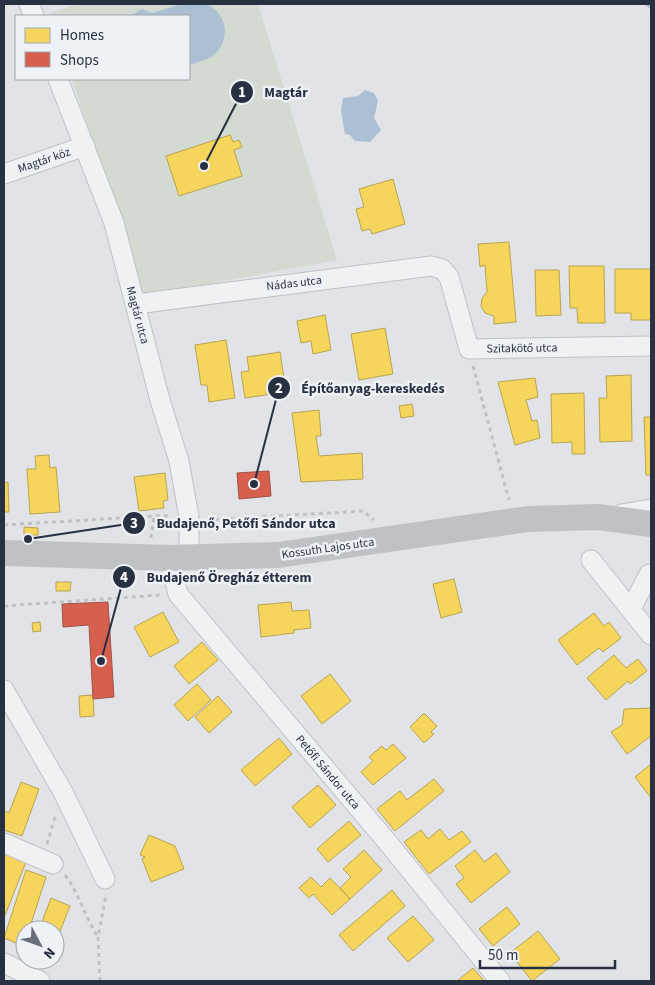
<svg xmlns="http://www.w3.org/2000/svg" width="655" height="985" viewBox="0 0 655 985" font-family="'Source Sans 3',sans-serif">
  <rect width="100%" height="100%" fill="#e1e3e6"/>
  <!-- green -->
  <polygon fill="#d2dad1" points="79,4 258,4 337,260 144,296 72,79 189,79 189,16 51,16 50,13"/>
  <!-- water -->
  <g fill="#adc0d3">
    <path d="M182,4c7,0 17,-2 24,0 22,9 25,36 8,51 -5,5 -18,7 -25,10v-49h-59l12,-7 10,4z"/>
    <polygon points="365,90 374,93 378,101 374,118 381,130 370,142 355,141 350,135 345,134 341,111 343,98 358,96"/>
  </g>
  <!-- homes -->
  <g fill="#f6d55c" stroke="#b8a454">
    <polygon points="230,135 233,142 239,140 242,147 234,150 242,176 179,196 166,156"/>
    <polygon points="393,179 405,224 372,234 370,229 362,231 356,209 364,207 359,189"/>
    <polygon points="509,242 516,322 494,324 494,316 485,313 481,306 482,298 487,292 485,265 480,267 478,244"/>
    <polygon points="569,266 604,266 605,323 578,323 577,308 570,308"/>
    <polygon points="615,269 651,269 651,320 631,320 631,313 615,313"/>
    <polygon points="535,270 559,270 561,315 536,316"/>
    <polygon points="325,315 331,350 313,354 311,341 301,343 297,321"/>
    <polygon points="385,328 393,374 359,380 351,334"/>
    <polygon points="226,340 235,398 209,402 207,385 201,385 195,345"/>
    <polygon points="280,352 286,392 245,398 241,372 249,371 247,357"/>
    <polygon points="631,375 632,441 600,442 599,398 607,398 606,376"/>
    <polygon points="535,378 538,397 526,400 532,421 537,420 540,438 515,445 498,382"/>
    <polygon points="584,393 585,454 572,454 572,442 552,443 551,394"/>
    <polygon points="412,404 414,416 401,418 399,406"/>
    <polygon points="319,410 321,436 316,436 319,456 362,453 363,479 301,482 292,413"/>
    <polygon points="644,417 651,417 651,475 646,475"/>
    <polygon points="49,455 50,468 56,467 60,512 30,514 27,469 36,469 35,456"/>
    <polygon points="165,473 168,500 163,501 164,508 139,511 134,477"/>
    <polygon points="8,482 9,512 4,512 4,483"/>
    <polygon points="24,527 38,528 38,535 24,535"/>
    <polygon points="454,579 462,612 441,618 433,584"/>
    <polygon points="56,582 71,582 70,591 56,591"/>
    <polygon points="291,602 292,611 309,610 311,628 294,630 294,633 261,637 258,605"/>
    <polygon points="163,612 179,642 150,657 134,627"/>
    <polygon points="594,613 604,626 609,622 621,638 603,652 599,648 577,665 558,640"/>
    <polygon points="40,622 41,631 33,632 32,623"/>
    <polygon points="202,642 218,660 189,684 174,666"/>
    <polygon points="614,655 626,668 638,659 647,671 630,684 628,681 606,700 587,678"/>
    <polygon points="330,674 351,701 322,724 301,696"/>
    <polygon points="197,684 211,700 188,721 174,705"/>
    <polygon points="93,695 94,716 80,717 79,696"/>
    <polygon points="218,696 232,712 209,733 195,717"/>
    <polygon points="651,708 651,736 627,754 611,732 622,725 624,709"/>
    <polygon points="424,713 437,726 431,732 434,734 424,743 410,727"/>
    <polygon points="279,738 292,754 255,786 241,770"/>
    <polygon points="393,744 406,758 373,785 361,772 373,761 369,757 382,746 386,750"/>
    <polygon points="651,764 651,798 635,777"/>
    <polygon points="434,779 444,791 395,831 377,809 400,791 407,800"/>
    <polygon points="21,782 39,789 22,836 4,830 4,811 9,813"/>
    <polygon points="318,785 336,805 310,828 292,807"/>
    <polygon points="349,821 361,835 328,862 317,849"/>
    <polygon points="440,829 449,840 462,831 471,842 429,874 404,842 421,830 428,839"/>
    <polygon points="149,835 175,846 184,869 151,882 142,859 145,857 140,855"/>
    <polygon points="364,850 382,870 350,899 340,888 351,877 343,869"/>
    <polygon points="475,850 484,862 496,853 510,872 471,903 456,884 464,878 455,866"/>
    <polygon points="5,854 26,862 4,918 4,859"/>
    <polygon points="26,870 46,877 29,930 25,930 23,946 4,938"/>
    <polygon points="311,877 321,887 330,878 350,899 332,915 313,894 309,898 299,888"/>
    <polygon points="392,890 405,906 353,951 339,935"/>
    <polygon points="51,898 70,906 55,944 55,930 39,930"/>
    <polygon points="507,907 520,924 493,946 479,929"/>
    <polygon points="413,916 434,940 408,962 387,938"/>
    <polygon points="538,931 560,959 532,981 510,953"/>
    <polygon points="473,968 484,981 457,981"/>
  </g>
  <!-- shops -->
  <g fill="#d6604d" stroke="#a25249">
    <polygon points="269,471 271,496 239,499 237,473"/>
    <polygon points="108,602 114,697 93,699 89,625 63,627 62,604"/>
  </g>
  <g fill="none" stroke-linecap="round" stroke-linejoin="round">
    <!-- stream -->
    <polyline stroke="#adc0d3" stroke-width="5.5" points="648,4 651,6"/>
    <!-- minor casing -->
    <g stroke="#bfc1c4" stroke-width="21">
      <g id="minor">
        <polyline points="29,4 34,16"/>
        <polyline points="58,79 114,223 160,400 179,461 189,517 189,557"/>
        <polyline points="4,174 85,146"/>
        <polyline points="136,304 431,266 442,269 449,277 469,349 651,346"/>
        <polyline points="621,514 651,509"/>
        <polyline points="169,558 178,594 389,844 500,981"/>
        <polyline points="591,560 651,635"/>
        <polyline points="631,609 649,574"/>
        <polyline points="4,690 63,792 105,879"/>
        <polyline points="4,843 53,864"/>
        <polyline points="4,963 40,981"/>
      </g>
    </g>
    <!-- path -->
    <g stroke="#c0c1c6" stroke-width="3" stroke-dasharray="4 4" stroke-linecap="butt">
      <polyline points="473,366 509,500"/>
      <polyline points="207,520 363,511 374,520"/>
      <polyline points="4,525 154,516"/>
      <polyline points="151,538 154,516 171,516"/>
      <polyline points="4,606 160,595"/>
      <polyline points="47,844 55,817"/>
      <path d="M65,875c15,20 19,40 33,62"/>
      <polyline points="100,981 98,937 106,895"/>
    </g>
    <!-- minor -->
    <use href="#minor" stroke="#f0f1f3" stroke-width="19"/>
    <!-- secondary -->
    <polyline stroke="#bfc1c6" stroke-width="26" points="4,553 169,558 278,555 528,519 598,517 651,524"/>
  </g>
  <g text-anchor="middle" stroke-width="5" stroke-linejoin="round" paint-order="stroke">
    <!-- street labels -->
    <g font-size="12" fill="#273141" stroke="#eef2f6">
      <text transform="translate(44 160) rotate(-19)" y="4">Magtár köz</text>
      <text transform="translate(294 283) rotate(-7)" y="4">Nádas utca</text>
      <text transform="translate(138 315) rotate(75)" y="4">Magtár utca</text>
      <text transform="translate(522 348) rotate(-1)" y="4">Szitakötő utca</text>
      <text transform="translate(328 548) rotate(-8)" y="4">Kossuth Lajos utca</text>
      <text transform="translate(328 772) rotate(50)" y="4">Petőfi Sándor utca</text>
    </g>
  </g>
  <!-- callouts -->
  <path fill="none" stroke="#273141" stroke-width="2" d="M204 166L242 92M254 484L279 388M28 539L134 523M101 661L124 577"/>
  <g fill="#273141" stroke="#eef2f6" stroke-width="2">
    <circle cx="204" cy="166" r="5"/>
    <circle cx="254" cy="484" r="5"/>
    <circle cx="28" cy="539" r="5"/>
    <circle cx="101" cy="661" r="5"/>
    <circle cx="242" cy="92" r="12"/>
    <circle cx="279" cy="388" r="12"/>
    <circle cx="134" cy="523" r="12"/>
    <circle cx="124" cy="577" r="12"/>
  </g>
  <g font-size="15" text-anchor="middle" font-weight="bold" fill="#fff">
    <text x="242" y="97">1</text>
    <text x="279" y="393">2</text>
    <text x="134" y="528">3</text>
    <text x="124" y="582">4</text>
  </g>
  <g font-size="14" text-anchor="middle" font-weight="bold" fill="#273141" stroke="#eef2f6" stroke-width="5" stroke-linejoin="round" paint-order="stroke">
    <text x="286" y="97">Magtár</text>
    <text x="373" y="393">Építőanyag-kereskedés</text>
    <text x="246" y="528">Budajenő, Petőfi Sándor utca</text>
    <text x="229" y="582">Budajenő Öregház étterem</text>
  </g>
  <!-- border -->
  <rect width="655" height="985" fill="none" stroke="#273141" stroke-width="10"/>
  <!-- legend -->
  <rect x="15" y="15" width="175" height="65" fill="#eef2f6" stroke="#9ea5ae"/>
  <rect x="25" y="28" width="25" height="15" fill="#f6d55c" stroke="#9ea5ae"/>
  <text x="60" y="40" font-size="15" fill="#273141">Homes</text>
  <rect x="25" y="52" width="25" height="15" fill="#d6604d" stroke="#9ea5ae"/>
  <text x="60" y="65" font-size="15" fill="#273141">Shops</text>
  <!-- north arrow -->
  <g transform="translate(40 945) rotate(131)"><circle r="24" fill="#eef2f6" stroke="#9ea5ae"/>
  <path d="M0-4L9 19L0 12L-9 19Z" fill="#686f7b"/>
  <text y="-8" font-size="14" font-weight="bold" text-anchor="middle" fill="#273141">N</text>
  </g>
  <!-- scale -->
  <path d="M480 960v8h135v-8" fill="none" stroke="#273141" stroke-width="2.5"/>
  <text x="488" y="960" font-size="15" fill="#273141" stroke="#eef2f6" stroke-width="4" paint-order="stroke">50 m</text>
</svg>
